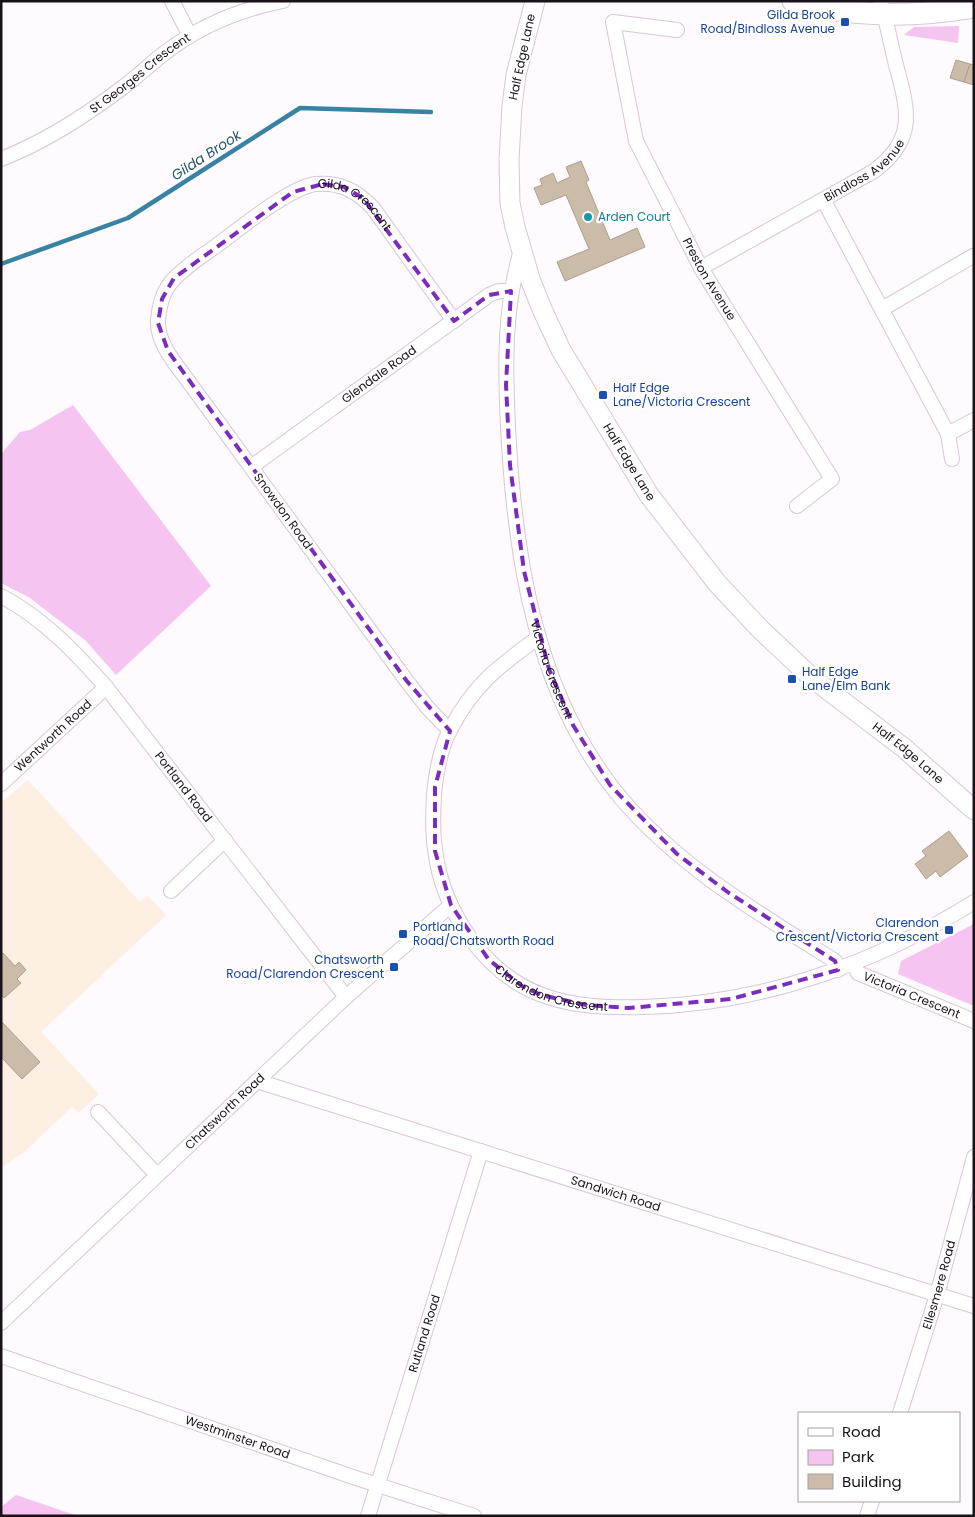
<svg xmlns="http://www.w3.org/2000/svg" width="975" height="1517" viewBox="0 0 975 1517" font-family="Poppins,sans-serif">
  <rect width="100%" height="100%" fill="#fefafd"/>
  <!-- education -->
  <polygon fill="#fdefe1" points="28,780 140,902 147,895 166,915 41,1032 99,1094 78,1113 72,1107 24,1152 1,1168 1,803"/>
  <!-- green -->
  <g fill="#f6c4f0">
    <polygon points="959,26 958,43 904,35 914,27"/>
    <polygon points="73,405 211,586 116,675 86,641 30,598 1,583 1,454 20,432 30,430"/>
    <polygon points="974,924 974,1006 898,974 901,961"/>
    <polygon points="16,1495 78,1516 1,1516 1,1507"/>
  </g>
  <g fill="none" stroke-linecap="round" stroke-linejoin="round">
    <!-- stream -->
    <polyline stroke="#3883a3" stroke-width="4.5" points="1,264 128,218 300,108 431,112"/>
  </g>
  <!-- building -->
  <g fill="#cabca9" stroke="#ad9f8c">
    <polygon points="956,60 970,64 964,82 950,78"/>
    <polygon points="970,64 974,65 974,85 964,82"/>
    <polygon points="581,161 589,180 586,182 610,240 637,228 645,247 565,281 557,262 589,249 566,195 541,205 534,188 542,185 540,179 553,173 557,183 570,177 566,167"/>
    <polygon points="949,831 968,856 940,877 936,871 926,879 915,864 926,856 922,851"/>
    <polygon points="3,953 15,966 19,962 26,970 17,979 21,983 4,998 1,994 1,955"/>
    <polygon points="1,1021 40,1062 22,1079 1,1057"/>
  </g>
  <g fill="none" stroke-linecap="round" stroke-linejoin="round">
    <!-- street casing -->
    <g stroke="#d9c6d7" stroke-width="16">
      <g id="street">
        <polyline points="172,1 190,36"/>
        <path id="s1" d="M677,30l-64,-8 23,119 65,127 131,211 -35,27"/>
        <path id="s2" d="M1,159c44,-17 84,-43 121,-71 15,-11 29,-25 44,-36 34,-26 76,-43 117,-51"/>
        <polyline points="824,201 948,434 952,459"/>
        <path id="s3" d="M521,250c-17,59 -16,115 -13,176 6,128 27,269 112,371 59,70 138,116 215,164l3,9"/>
        <path id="s4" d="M701,268l173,-97c45,-33 33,-64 21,-110 -5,-20 -8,-40 -15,-60"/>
        <polyline points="882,309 973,256"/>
        <polyline points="948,434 974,420"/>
        <path id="s5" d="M251,467l238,-172 10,-4h12"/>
        <path id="s6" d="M1,596c42,22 74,56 105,91l240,310"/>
        <path id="s7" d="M539,637c-40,29 -65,47 -89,93 -10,19 -14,43 -16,65 -1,18 -2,36 1,54 7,60 48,124 107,146 32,12 67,13 102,12 117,-3 231,-43 330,-105"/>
        <path id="s8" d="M450,731l-23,-24 -21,-27 -220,-302c-12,-16 -29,-36 -28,-57 1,-15 5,-31 16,-42 12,-13 28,-23 42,-33 23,-17 74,-59 100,-62 24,-2 41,7 57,24l81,113"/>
        <path id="s9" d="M1,784l105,-97"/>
        <polyline points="171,891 225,840"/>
        <path id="s10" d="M854,964l4,9 116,48"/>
        <path id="s11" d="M257,1081l717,225"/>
        <polyline points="98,1112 157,1175"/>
        <path id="s12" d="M1,1323l345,-326 105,-92"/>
        <path id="s13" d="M1,1356l355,122 118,38"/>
        <path id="s14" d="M900,1413l37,-118 37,-138"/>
        <path id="s15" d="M368,1516l113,-365"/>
        <polyline points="867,1516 872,1501"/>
      </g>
    </g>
    <!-- secondary casing -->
    <g stroke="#d9c6d7" stroke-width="21">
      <g id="secondary">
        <path id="s16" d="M535,1l-19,74 -4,31 -3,54 1,43 5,24 15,52 12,30 19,41 88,145 68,88 43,46 52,49 92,70 70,62"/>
      </g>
    </g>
    <!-- primary casing -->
    <g stroke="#d9c6d7" stroke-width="23">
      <path id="primary" d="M793,1c64,16 116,17 181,6"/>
    </g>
    <!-- street -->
    <use href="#street" stroke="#fff" stroke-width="14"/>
    <!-- secondary -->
    <use href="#secondary" stroke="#fff" stroke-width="19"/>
    <!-- primary -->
    <use href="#primary" stroke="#fff" stroke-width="21"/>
  </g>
  <!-- marked area -->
  <path fill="none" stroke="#7b2cbf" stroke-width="4" stroke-dasharray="10 6" stroke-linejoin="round" d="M323,184l21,3 19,11 91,123 35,-26 22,-4 -5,94 4,80 14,106 25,98 24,56 37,60 67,69 52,39 106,68 3,9 -107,29 -103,9 -42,-3 -45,-10 -19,-9 -33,-26 -38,-55 -16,-54v-64l15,-56 -44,-51 -238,-329 -10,-28 4,-24 12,-21 119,-86z"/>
  <!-- markers -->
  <g fill="#1a4fb4" stroke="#fff" stroke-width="2">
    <rect x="840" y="17" width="10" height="10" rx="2.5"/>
    <rect x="598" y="390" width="10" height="10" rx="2.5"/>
    <rect x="787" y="674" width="10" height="10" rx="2.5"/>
    <rect x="944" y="925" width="10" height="10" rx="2.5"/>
    <rect x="398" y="929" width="10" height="10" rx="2.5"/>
    <rect x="389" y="962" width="10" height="10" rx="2.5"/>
  </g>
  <circle fill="#0f9aa8" stroke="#fff" stroke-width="2" cx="588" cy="217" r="5"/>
  <g text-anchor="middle" stroke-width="4.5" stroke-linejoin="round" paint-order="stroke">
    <!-- transit labels -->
    <g font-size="12" fill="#164399" stroke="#fff" text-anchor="end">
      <text x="835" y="19">Gilda Brook<tspan x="835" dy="14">Road/Bindloss Avenue</tspan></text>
      <text x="613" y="392" text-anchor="start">Half Edge<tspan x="613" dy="14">Lane/Victoria Crescent</tspan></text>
      <text x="802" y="676" text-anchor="start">Half Edge<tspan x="802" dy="14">Lane/Elm Bank</tspan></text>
      <text x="939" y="927">Clarendon<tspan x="939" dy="14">Crescent/Victoria Crescent</tspan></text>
      <text x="413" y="931" text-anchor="start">Portland<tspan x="413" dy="14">Road/Chatsworth Road</tspan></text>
      <text x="384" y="964">Chatsworth<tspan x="384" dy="14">Road/Clarendon Crescent</tspan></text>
    </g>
    <!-- street labels -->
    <g font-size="12" fill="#191218" stroke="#fff">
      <text transform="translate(522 57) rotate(-78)" y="4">Half Edge Lane</text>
      <text dy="4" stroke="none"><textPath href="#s2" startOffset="164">St Georges Crescent</textPath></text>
      <text dy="4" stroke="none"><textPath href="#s4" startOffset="191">Bindloss Avenue</textPath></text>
      <text dy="4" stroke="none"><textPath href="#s8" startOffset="770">Gilda Crescent</textPath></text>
      <text dy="4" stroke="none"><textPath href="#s1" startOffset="342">Preston Avenue</textPath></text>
      <text dy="4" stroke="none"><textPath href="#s5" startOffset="158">Glendale Road</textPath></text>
      <text dy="4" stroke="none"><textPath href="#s16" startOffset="492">Half Edge Lane</textPath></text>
      <text transform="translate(283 511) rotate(54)" y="4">Snowdon Road</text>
      <text dy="4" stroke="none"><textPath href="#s3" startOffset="426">Victoria Crescent</textPath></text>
      <text dy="4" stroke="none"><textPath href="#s9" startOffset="71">Wentworth Road</textPath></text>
      <text dy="4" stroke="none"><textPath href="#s16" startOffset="898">Half Edge Lane</textPath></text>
      <text dy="4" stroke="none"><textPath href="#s6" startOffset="266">Portland Road</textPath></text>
      <text dy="4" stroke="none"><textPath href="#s7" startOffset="448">Clarendon Crescent</textPath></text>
      <text dy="4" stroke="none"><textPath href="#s10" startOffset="68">Victoria Crescent</textPath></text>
      <text dy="4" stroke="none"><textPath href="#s12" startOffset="308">Chatsworth Road</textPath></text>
      <text dy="4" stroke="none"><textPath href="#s11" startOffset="376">Sandwich Road</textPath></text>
      <text dy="4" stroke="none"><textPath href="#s14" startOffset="134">Ellesmere Road</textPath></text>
      <text dy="4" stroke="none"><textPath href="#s15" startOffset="191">Rutland Road</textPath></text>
      <text dy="4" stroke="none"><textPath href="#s13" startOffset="250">Westminster Road</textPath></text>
    </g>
    <!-- culture labels -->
    <g font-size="12" fill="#0d838f" stroke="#fff" text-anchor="start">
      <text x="598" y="221">Arden Court</text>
    </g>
    <!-- water labels -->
    <g font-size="14" font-style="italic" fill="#265366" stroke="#fff">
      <text transform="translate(206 155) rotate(-33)" y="5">Gilda Brook</text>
    </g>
  </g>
  <!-- border -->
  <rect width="975" height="1517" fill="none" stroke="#191218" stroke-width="5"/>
  <!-- legend -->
  <rect x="798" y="1412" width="162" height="90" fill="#ffffff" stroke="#a3a0a3"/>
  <rect x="808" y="1428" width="25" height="8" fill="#ffffff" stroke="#a3a0a3"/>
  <text x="842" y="1437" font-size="15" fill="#191218">Road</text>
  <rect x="808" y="1450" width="25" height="15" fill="#f6c4f0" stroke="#a3a0a3"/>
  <text x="842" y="1462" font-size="15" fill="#191218">Park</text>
  <rect x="808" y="1474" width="25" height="15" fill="#cabca9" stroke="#a3a0a3"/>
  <text x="842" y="1487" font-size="15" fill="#191218">Building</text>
</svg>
